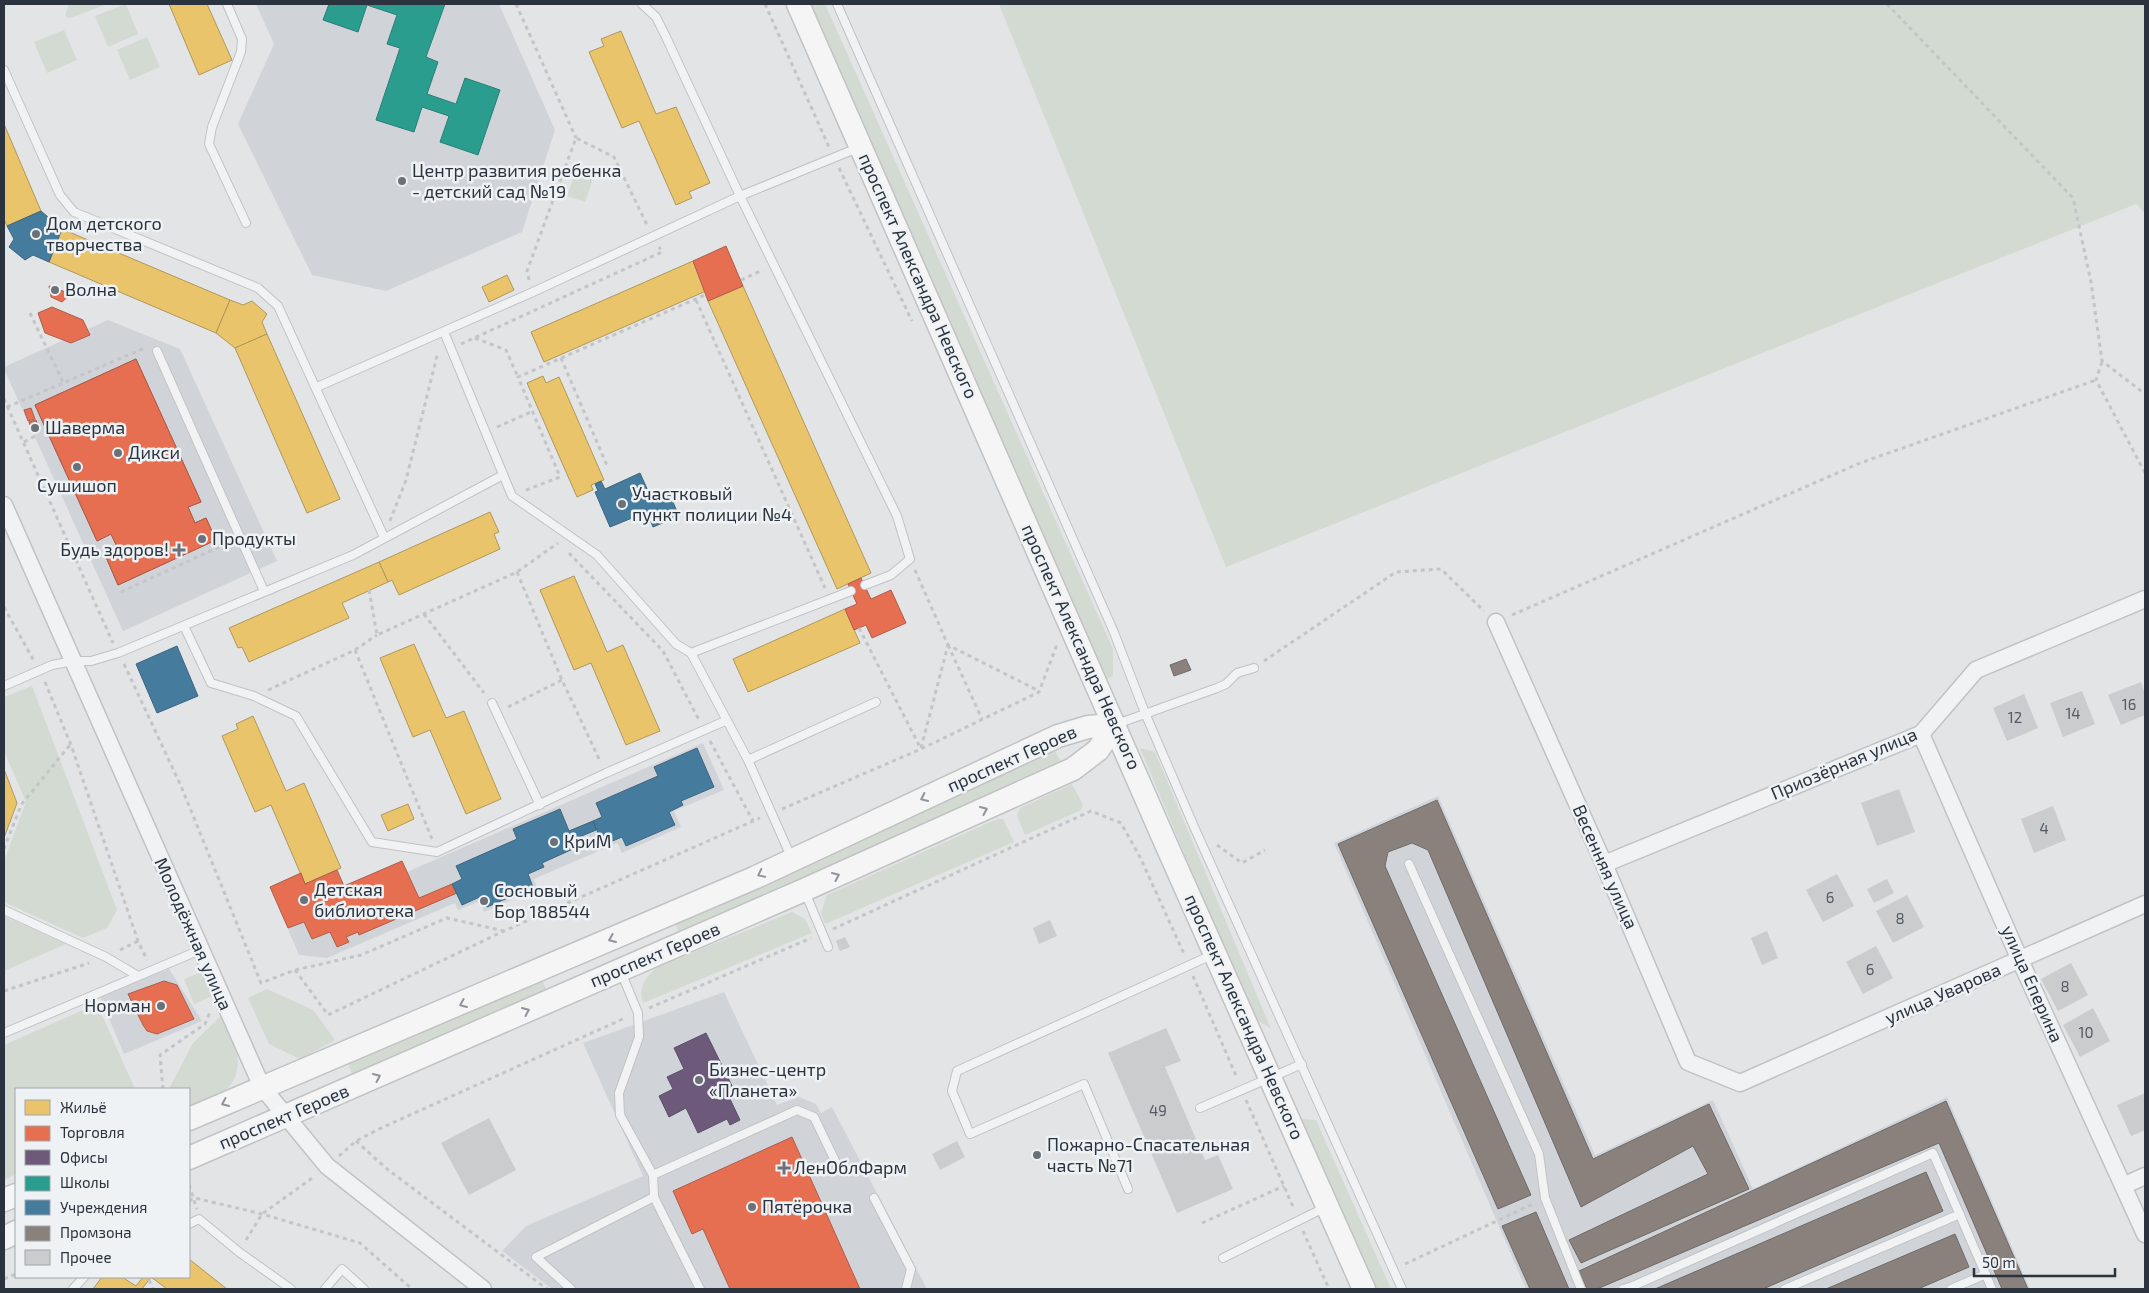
<svg xmlns="http://www.w3.org/2000/svg" width="2149" height="1293" viewBox="0 0 2149 1293" font-family="'Exo 2',sans-serif">
  <rect width="100%" height="100%" fill="#e2e4e6"/>
  <!-- built -->
  <g fill="#d0d4d9">
    <polygon points="256,4 499,4 555,130 522,232 386,291 312,275 238,124 274,44"/>
    <polygon points="108,320 180,349 277,561 123,631 4,369 4,367"/>
    <polygon points="703,743 724,790 674,811 681,827 622,853 617,843 534,879 537,888 484,912 480,901 458,910 455,903 327,958 299,955 270,887 301,873 305,884 344,886 402,861 407,872"/>
    <polygon points="1438,796 1595,1155 1713,1100 1753,1189 1947,1097 2030,1289 1526,1289 1334,843"/>
    <polygon points="169,969 202,1021 124,1054 99,995"/>
    <polygon points="724,992 777,1105 799,1097 816,1104 821,1113 832,1107 927,1289 552,1289 502,1251 526,1226 643,1176 583,1043"/>
  </g>
  <!-- green -->
  <g fill="#d3dad2">
    <polygon points="69,4 107,4 70,18 65,16"/>
    <polygon points="126,4 138,34 108,47 95,16"/>
    <polygon points="811,4 825,4 1113,649 1113,676 1107,679"/>
    <polygon points="999,4 2145,4 2145,213 2136,204 1226,567"/>
    <polygon points="64,30 77,60 47,73 34,42"/>
    <polygon points="147,37 160,67 130,80 117,50"/>
    <polygon points="577,167 595,173 585,202 567,196"/>
    <polygon points="32,686 117,910 107,928 83,938 4,902 4,861 26,802 4,751 4,697"/>
    <polygon points="1140,748 1155,752 1271,1029 1253,1017"/>
    <polygon points="1055,751 1061,761 800,879 678,931 675,922"/>
    <polygon points="1072,784 1083,805 1081,810 1025,835 1017,815 1020,808"/>
    <polygon points="997,819 1003,819 1014,842 825,924 821,913 827,895"/>
    <path d="M792,912l13,7 7,14 -169,70c-5,-16 2,-25 14,-36z"/>
    <polygon points="4,916 66,944 4,971"/>
    <polygon points="202,972 214,995 194,1004 184,979"/>
    <polygon points="542,980 546,989 352,1074 348,1063"/>
    <polygon points="267,989 313,1010 335,1040 300,1059 269,1044 248,998"/>
    <polygon points="97,1004 135,1089 16,1089 16,1174 4,1180 4,1045"/>
    <path d="M224,1013c9,24 26,58 0,78 -9,8 -24,12 -35,17v-19h-20l24,-46z"/>
    <polygon points="1301,1119 1316,1120 1391,1289 1376,1289"/>
  </g>
  <!-- homes -->
  <g fill="#e9c46a" stroke="#b0985d">
    <polygon points="169,4 207,4 232,60 199,75"/>
    <polygon points="621,31 656,114 676,107 710,183 689,192 692,198 676,205 639,121 622,128 589,52 604,46 601,39"/>
    <polygon points="4,124 41,211 7,226 4,219"/>
    <polygon points="62,229 230,300 216,333 49,262"/>
    <polygon points="693,261 706,291 544,362 531,332"/>
    <polygon points="507,275 514,290 489,302 482,287"/>
    <polygon points="743,286 871,573 837,589 708,301"/>
    <polygon points="230,300 243,305 252,301 267,314 262,322 267,334 235,348 216,333"/>
    <polygon points="267,334 340,499 307,513 235,348"/>
    <polygon points="543,376 546,383 559,377 604,480 591,485 593,490 577,497 527,383"/>
    <polygon points="490,512 499,532 494,534 500,549 399,595 392,580 388,582 379,562"/>
    <polygon points="379,562 388,582 342,603 349,618 249,662 242,647 238,648 229,628"/>
    <polygon points="574,576 607,652 623,645 660,731 626,745 591,663 574,670 540,590"/>
    <polygon points="845,609 860,643 748,692 733,659"/>
    <polygon points="414,644 446,718 464,711 501,799 466,814 430,730 413,737 380,658"/>
    <polygon points="253,716 286,791 304,783 341,868 305,884 271,805 255,812 222,736 238,729 236,724"/>
    <polygon points="4,769 17,803 4,838"/>
    <polygon points="408,804 414,819 388,831 381,815"/>
    <polygon points="189,1259 227,1289 167,1289 151,1277 142,1289 93,1289 102,1277 122,1277 136,1286 143,1277 189,1277"/>
  </g>
  <!-- shops -->
  <g fill="#e76f51" stroke="#ae5d4b" fill-rule="evenodd">
    <polygon points="726,246 743,286 708,301 693,261"/>
    <polygon points="49,286 71,294 62,302 51,297"/>
    <polygon points="52,307 83,320 90,335 71,343 45,333 38,313"/>
    <path d="M136,359l65,143 -13,5 7,16 11,-5 10,22 -98,45 -12,-28 13,-6 -8,-17 -14,7 -62,-136zM155,478l21,47 -44,19 -21,-46z"/>
    <polygon points="136,359 201,502 188,507 195,523 206,518 216,540 118,585 106,557 119,551 111,534 97,541 35,405"/>
    <polygon points="31,408 35,419 28,421 24,410"/>
    <polygon points="36,420 39,429 33,432 29,422"/>
    <polygon points="861,578 871,599 891,590 906,623 872,638 866,625 854,630 845,609 857,604 848,584"/>
    <polygon points="402,861 419,898 452,884 457,893 359,935 358,932 346,937 349,942 337,947 330,932 312,939 304,922 288,928 270,887 301,873 305,884 337,870 344,886"/>
    <polygon points="164,981 177,985 194,1019 157,1034 147,1031 143,1025 128,994"/>
    <polygon points="792,1137 860,1289 730,1289 703,1229 692,1234 673,1191"/>
  </g>
  <!-- offices -->
  <polygon fill="#6d597a" stroke="#594e68" points="706,1033 737,1096 730,1099 740,1120 730,1125 727,1119 698,1133 686,1108 669,1117 659,1096 673,1089 667,1077 684,1069 674,1048"/>
  <!-- schools -->
  <polygon fill="#2a9d8f" stroke="#2a7d77" points="329,4 445,4 426,57 438,62 427,94 456,104 465,78 500,90 478,155 440,142 449,116 422,107 414,132 376,120 400,48 387,44 397,15 367,5 358,32 323,20"/>
  <!-- public -->
  <g fill="#457b9d" stroke="#3d6580">
    <polygon points="41,211 62,229 49,262 33,255 25,260 9,247 14,239 7,226"/>
    <polygon points="640,473 653,502 670,495 679,516 653,527 647,512 610,527 595,492 598,491 595,484 601,481 605,489"/>
    <polygon points="177,646 198,696 157,713 136,664"/>
    <polygon points="697,748 714,787 681,801 683,805 669,812 675,825 626,846 622,837 603,845 593,821 602,817 596,803 658,776 654,767"/>
    <polygon points="560,809 569,831 593,821 596,830 572,840 575,848 542,863 544,867 528,874 533,887 487,907 482,896 462,905 452,884 462,879 456,866 517,839 513,829"/>
  </g>
  <!-- industry -->
  <g fill="#8a817c" stroke="#6d6a69">
    <polygon points="1186,659 1191,670 1174,676 1170,665"/>
    <polygon points="1437,800 1593,1159 1709,1104 1749,1189 1581,1263 1569,1240 1708,1174 1693,1146 1581,1207 1428,850 1412,843 1388,852 1385,866 1531,1195 1498,1209 1338,844"/>
    <polygon points="1946,1101 2028,1289 2002,1289 1939,1143 1597,1289 1587,1289 1579,1271"/>
    <polygon points="1926,1172 1943,1211 1763,1289 1655,1289"/>
    <polygon points="1536,1212 1569,1289 1530,1289 1502,1226"/>
    <polygon points="1955,1234 1969,1267 1918,1289 1826,1289"/>
  </g>
  <!-- building -->
  <g fill="#caccce">
    <polygon points="2141,682 2145,694 2145,715 2121,725 2108,695"/>
    <polygon points="2082,691 2095,724 2063,737 2050,703"/>
    <polygon points="2024,694 2038,728 2007,741 1993,708"/>
    <polygon points="1899,789 1915,832 1877,846 1861,803"/>
    <polygon points="2053,806 2066,840 2034,853 2021,819"/>
    <polygon points="1837,874 1854,906 1823,922 1806,890"/>
    <polygon points="1887,879 1894,893 1874,903 1867,889"/>
    <polygon points="1907,895 1924,927 1893,943 1876,911"/>
    <polygon points="1050,920 1057,936 1039,944 1033,928"/>
    <polygon points="1767,931 1778,958 1762,965 1751,938"/>
    <polygon points="845,937 850,947 840,951 836,941"/>
    <polygon points="1876,946 1893,978 1863,994 1846,962"/>
    <polygon points="2071,963 2088,995 2058,1011 2041,979"/>
    <polygon points="2093,1008 2110,1041 2080,1057 2063,1025"/>
    <polygon points="1166,1028 1181,1061 1165,1067 1205,1160 1218,1155 1233,1189 1177,1213 1108,1053"/>
    <polygon points="2145,1093 2145,1130 2131,1136 2117,1105"/>
    <polygon points="489,1118 516,1170 469,1195 441,1143"/>
    <polygon points="957,1141 965,1157 940,1170 932,1154"/>
  </g>
  <g fill="none" stroke-linecap="round" stroke-linejoin="round">
    <!-- lane casing -->
    <g stroke="#c0c2c4" stroke-width="10">
      <g id="lane">
        <polyline points="227,4 242,39 241,52 212,127 209,144 246,223"/>
        <polyline points="642,4 656,17 666,37 740,196 897,516 910,559 891,575 865,585"/>
        <polyline points="837,4 1113,630 1145,713 1195,829 1402,1289"/>
        <polyline points="4,70 60,195 74,212 258,288 278,306 384,537"/>
        <polyline points="444,332 512,496 597,555 676,644 691,653 748,760 792,859"/>
        <polyline points="157,351 264,591"/>
        <polyline points="317,387 533,292 740,196 860,147"/>
        <polyline points="184,626 211,683 254,696 296,716 372,842 437,852 606,773 725,721"/>
        <polyline points="691,653 851,591"/>
        <polyline points="4,686 52,665 74,661 91,661 118,653 353,555 503,475"/>
        <polyline points="492,703 540,805"/>
        <polyline points="1117,724 1217,688 1226,684 1237,673 1254,668"/>
        <polyline points="748,760 876,702"/>
        <polyline points="1409,864 1539,1154 1545,1198 1581,1289"/>
        <polyline points="805,892 828,947"/>
        <polyline points="4,910 106,957 138,976"/>
        <polyline points="621,972 638,1013 639,1037 619,1093 620,1115 653,1175 654,1197 700,1289"/>
        <polyline points="4,1033 200,950"/>
        <polyline points="1200,1108 1302,1064"/>
        <polyline points="653,1175 797,1110 814,1117 839,1169"/>
        <polyline points="1128,1189 1084,1084 970,1134 952,1091 957,1071 1214,954"/>
        <polyline points="874,1198 911,1269 906,1289"/>
        <polyline points="189,1224 199,1219 239,1252 291,1289"/>
        <polyline points="1223,1258 1326,1207"/>
        <polyline points="73,1289 84,1277"/>
        <polyline points="325,1289 342,1269 364,1289"/>
        <polyline points="571,1289 536,1257 654,1197"/>
        <polyline points="1623,1289 1633,1286"/>
        <polyline points="1635,1289 1633,1286 1933,1153 1992,1289"/>
        <polyline points="1785,1289 1960,1214"/>
        <polyline points="1951,1289 1986,1274"/>
      </g>
    </g>
    <!-- street casing -->
    <g stroke="#c0c2c4" stroke-width="19">
      <g id="street">
        <polyline points="4,505 262,1087 327,1166 483,1289"/>
        <polyline points="1496,622 1604,864 1688,1062 1740,1083 2145,904"/>
        <polyline points="1921,734 2020,960 2145,1234"/>
        <polyline points="1604,864 1921,734 1976,670 2145,599"/>
        <polyline points="2125,1185 2145,1176"/>
      </g>
    </g>
    <!-- secondary casing -->
    <g stroke="#c0c2c4" stroke-width="25">
      <g id="secondary">
        <polyline points="798,4 1166,844 1364,1289"/>
        <polyline points="189,1119 754,878 1058,736 1088,727 1115,725"/>
        <polyline points="189,1158 804,890 1073,769 1098,750 1115,725"/>
        <polyline points="4,1200 16,1195"/>
        <polyline points="4,1238 16,1232"/>
      </g>
    </g>
    <!-- path -->
    <g stroke="#c3c5c7" stroke-width="3" stroke-dasharray="4 4" stroke-linecap="butt">
      <polyline points="516,4 576,138"/>
      <polyline points="765,4 829,147"/>
      <polyline points="1887,4 2073,198 2091,282 2102,361 2145,394"/>
      <polyline points="839,168 912,321"/>
      <polyline points="529,280 527,271 576,138 614,157 648,227"/>
      <polyline points="741,280 763,270"/>
      <polyline points="696,300 825,588"/>
      <polyline points="30,313 63,382"/>
      <polyline points="475,338 506,350 518,377"/>
      <polyline points="461,344 662,252 659,247"/>
      <polyline points="561,358 608,468"/>
      <polyline points="2102,362 2096,380 2145,473"/>
      <polyline points="4,399 113,643"/>
      <polyline points="7,407 147,347"/>
      <polyline points="497,427 531,412"/>
      <polyline points="24,442 37,435"/>
      <polyline points="526,490 560,477 518,377 707,294"/>
      <polyline points="390,521 406,480 438,352"/>
      <polyline points="569,553 663,651 699,720"/>
      <polyline points="915,570 948,645 1039,691"/>
      <polyline points="517,572 562,680 600,761"/>
      <polyline points="369,590 377,635 517,572 558,543"/>
      <polyline points="121,592 230,542"/>
      <polyline points="4,607 34,661"/>
      <polyline points="424,614 484,693"/>
      <polyline points="1512,615 1860,463 2096,380"/>
      <polyline points="859,628 921,749"/>
      <polyline points="948,645 982,719"/>
      <polyline points="355,650 432,839"/>
      <polyline points="1264,661 1396,572 1441,569 1484,611"/>
      <polyline points="124,664 181,786 261,983 295,970 361,955 447,918 504,931"/>
      <polyline points="45,682 71,745 138,941 147,960"/>
      <polyline points="268,690 355,650 377,635"/>
      <polyline points="508,707 562,680"/>
      <polyline points="710,741 753,821"/>
      <polyline points="921,748 948,645"/>
      <polyline points="782,809 921,749 1039,692 1056,647 1055,644"/>
      <polyline points="1217,845 1242,863 1265,850"/>
      <polyline points="4,849 21,805 70,745"/>
      <polyline points="833,929 1091,811 1121,823 1140,857 1184,954"/>
      <polyline points="120,950 138,941"/>
      <polyline points="295,970 328,1015 504,931 760,818"/>
      <polyline points="1193,976 1237,1078"/>
      <polyline points="4,991 89,963"/>
      <polyline points="649,1008 811,938"/>
      <polyline points="163,1089 160,1055 205,1024 210,1012"/>
      <polyline points="1246,1100 1294,1209"/>
      <polyline points="356,1141 387,1169 547,1289"/>
      <polyline points="339,1156 356,1141 379,1129 625,1018"/>
      <polyline points="189,1185 197,1209"/>
      <polyline points="189,1201 195,1198 262,1214 360,1243 412,1289"/>
      <polyline points="1202,1223 1284,1186"/>
      <polyline points="1303,1231 1329,1289"/>
      <polyline points="246,1240 262,1214 315,1176"/>
      <polyline points="1405,1264 1535,1203"/>
      <polyline points="4,1279 16,1274"/>
      <polyline points="149,1280 153,1289"/>
    </g>
    <!-- lane -->
    <use href="#lane" stroke="#f0f2f3" stroke-width="8"/>
    <!-- street -->
    <use href="#street" stroke="#f0f2f3" stroke-width="16"/>
    <!-- secondary -->
    <use href="#secondary" stroke="#f5f5f6" stroke-width="22"/>
  </g>
  <!-- one-way arrows -->
  <defs><path id="oneway-chevron" d="M-2-3.5L2.5 0L-2 3.5" fill="none" stroke-width="1.6" stroke-linecap="round" stroke-linejoin="round" transform="scale(1.25)"/></defs>
  <g stroke="#90949a">
    <use href="#oneway-chevron" transform="translate(924 798) rotate(155)"/>
    <use href="#oneway-chevron" transform="translate(984 810) rotate(-24)"/>
    <use href="#oneway-chevron" transform="translate(761 874) rotate(154)"/>
    <use href="#oneway-chevron" transform="translate(836 876) rotate(-24)"/>
    <use href="#oneway-chevron" transform="translate(612 939) rotate(157)"/>
    <use href="#oneway-chevron" transform="translate(463 1004) rotate(157)"/>
    <use href="#oneway-chevron" transform="translate(526 1011) rotate(-24)"/>
    <use href="#oneway-chevron" transform="translate(377 1077) rotate(-24)"/>
    <use href="#oneway-chevron" transform="translate(225 1103) rotate(156)"/>
  </g>
  <!-- markers -->
  <g fill="#6a7179" stroke="#eff2f5" stroke-width="2">
    <circle cx="402" cy="181" r="5"/>
    <circle cx="36" cy="234" r="5"/>
    <circle cx="55" cy="290" r="5"/>
    <circle cx="35" cy="428" r="5"/>
    <circle cx="118" cy="453" r="5"/>
    <circle cx="77" cy="467" r="5"/>
    <circle cx="622" cy="504" r="5"/>
    <circle cx="202" cy="539" r="5"/>
    <path d="M176.5 542.5h5v5h5v5h-5v5h-5v-5h-5v-5h5z"/>
    <circle cx="554" cy="842" r="5"/>
    <circle cx="304" cy="900" r="5"/>
    <circle cx="484" cy="901" r="5"/>
    <circle cx="161" cy="1006" r="5"/>
    <circle cx="699" cy="1080" r="5"/>
    <circle cx="1037" cy="1155" r="5"/>
    <path d="M781.5 1160.5h5v5h5v5h-5v5h-5v-5h-5v-5h5z"/>
    <circle cx="752" cy="1207" r="5"/>
  </g>
  <g text-anchor="middle" stroke-width="5" stroke-linejoin="round" paint-order="stroke">
    <!-- number labels -->
    <g font-size="15" fill="#535a63">
      <text x="2129" y="710">16</text>
      <text x="2073" y="719">14</text>
      <text x="2015" y="723">12</text>
      <text x="2044" y="834">4</text>
      <text x="1830" y="903">6</text>
      <text x="1900" y="924">8</text>
      <text x="1870" y="975">6</text>
      <text x="2065" y="992">8</text>
      <text x="2086" y="1038">10</text>
      <text x="1158" y="1116">49</text>
    </g>
    <!-- poi labels -->
    <g font-size="18" fill="#2a333e" stroke="#eff2f5" text-anchor="start">
      <text x="412" y="177">Центр развития ребенка<tspan x="412" dy="21">- детский сад №19</tspan></text>
      <text x="46" y="230">Дом детского<tspan x="46" dy="21">творчества</tspan></text>
      <text x="65" y="296">Волна</text>
      <text x="45" y="434">Шаверма</text>
      <text x="128" y="459">Дикси</text>
      <text x="77" y="492" text-anchor="middle">Сушишоп</text>
      <text x="632" y="500">Участковый<tspan x="632" dy="21">пункт полиции №4</tspan></text>
      <text x="212" y="545">Продукты</text>
      <text x="169" y="556" text-anchor="end">Будь здоров!</text>
      <text x="564" y="848">КриМ</text>
      <text x="314" y="896">Детская<tspan x="314" dy="21">библиотека</tspan></text>
      <text x="494" y="897">Сосновый<tspan x="494" dy="21">Бор 188544</tspan></text>
      <text x="151" y="1012" text-anchor="end">Норман</text>
      <text x="709" y="1076">Бизнес-центр<tspan x="709" dy="21">«Планета»</tspan></text>
      <text x="1047" y="1151">Пожарно-Спасательная<tspan x="1047" dy="21">часть №71</tspan></text>
      <text x="794" y="1174">ЛенОблФарм</text>
      <text x="762" y="1213">Пятёрочка</text>
    </g>
    <!-- street labels -->
    <g font-size="18" fill="#2a333e" stroke="#eff2f5">
      <text transform="translate(918 276) rotate(66)" y="6">проспект Александра Невского</text>
      <text transform="translate(1081 647) rotate(66)" y="6">проспект Александра Невского</text>
      <text transform="translate(1012 759) rotate(-24)" y="6">проспект Героев</text>
      <text transform="translate(1844 764) rotate(-23)" y="6">Приозёрная улица</text>
      <text transform="translate(1605 867) rotate(66)" y="6">Весенняя улица</text>
      <text transform="translate(193 934) rotate(66)" y="6">Молодёжная улица</text>
      <text transform="translate(655 955) rotate(-23)" y="6">проспект Героев</text>
      <text transform="translate(2032 984) rotate(66)" y="6">улица Еперина</text>
      <text transform="translate(1943 994) rotate(-24)" y="6">улица Уварова</text>
      <text transform="translate(1244 1017) rotate(66)" y="6">проспект Александра Невского</text>
      <text transform="translate(284 1117) rotate(-23)" y="6">проспект Героев</text>
    </g>
  </g>
  <!-- border -->
  <rect width="2149" height="1293" fill="none" stroke="#2a333e" stroke-width="10"/>
  <!-- legend -->
  <rect x="15" y="1088" width="175" height="190" fill="#eff2f5" stroke="#a0a6ac"/>
  <rect x="25" y="1100" width="25" height="15" fill="#e9c46a" stroke="#a0a6ac"/>
  <text x="60" y="1113" font-size="15" fill="#2a333e">Жильё</text>
  <rect x="25" y="1126" width="25" height="15" fill="#e76f51" stroke="#a0a6ac"/>
  <text x="60" y="1138" font-size="15" fill="#2a333e">Торговля</text>
  <rect x="25" y="1150" width="25" height="15" fill="#6d597a" stroke="#a0a6ac"/>
  <text x="60" y="1163" font-size="15" fill="#2a333e">Офисы</text>
  <rect x="25" y="1176" width="25" height="15" fill="#2a9d8f" stroke="#a0a6ac"/>
  <text x="60" y="1188" font-size="15" fill="#2a333e">Школы</text>
  <rect x="25" y="1200" width="25" height="15" fill="#457b9d" stroke="#a0a6ac"/>
  <text x="60" y="1213" font-size="15" fill="#2a333e">Учреждения</text>
  <rect x="25" y="1226" width="25" height="15" fill="#8a817c" stroke="#a0a6ac"/>
  <text x="60" y="1238" font-size="15" fill="#2a333e">Промзона</text>
  <rect x="25" y="1250" width="25" height="15" fill="#caccce" stroke="#a0a6ac"/>
  <text x="60" y="1263" font-size="15" fill="#2a333e">Прочее</text>
  <!-- scale -->
  <path d="M1974 1268v8h141v-8" fill="none" stroke="#2a333e" stroke-width="2.5"/>
  <text x="1982" y="1268" font-size="15" fill="#2a333e" stroke="#eff2f5" stroke-width="4" paint-order="stroke">50 m</text>
</svg>
